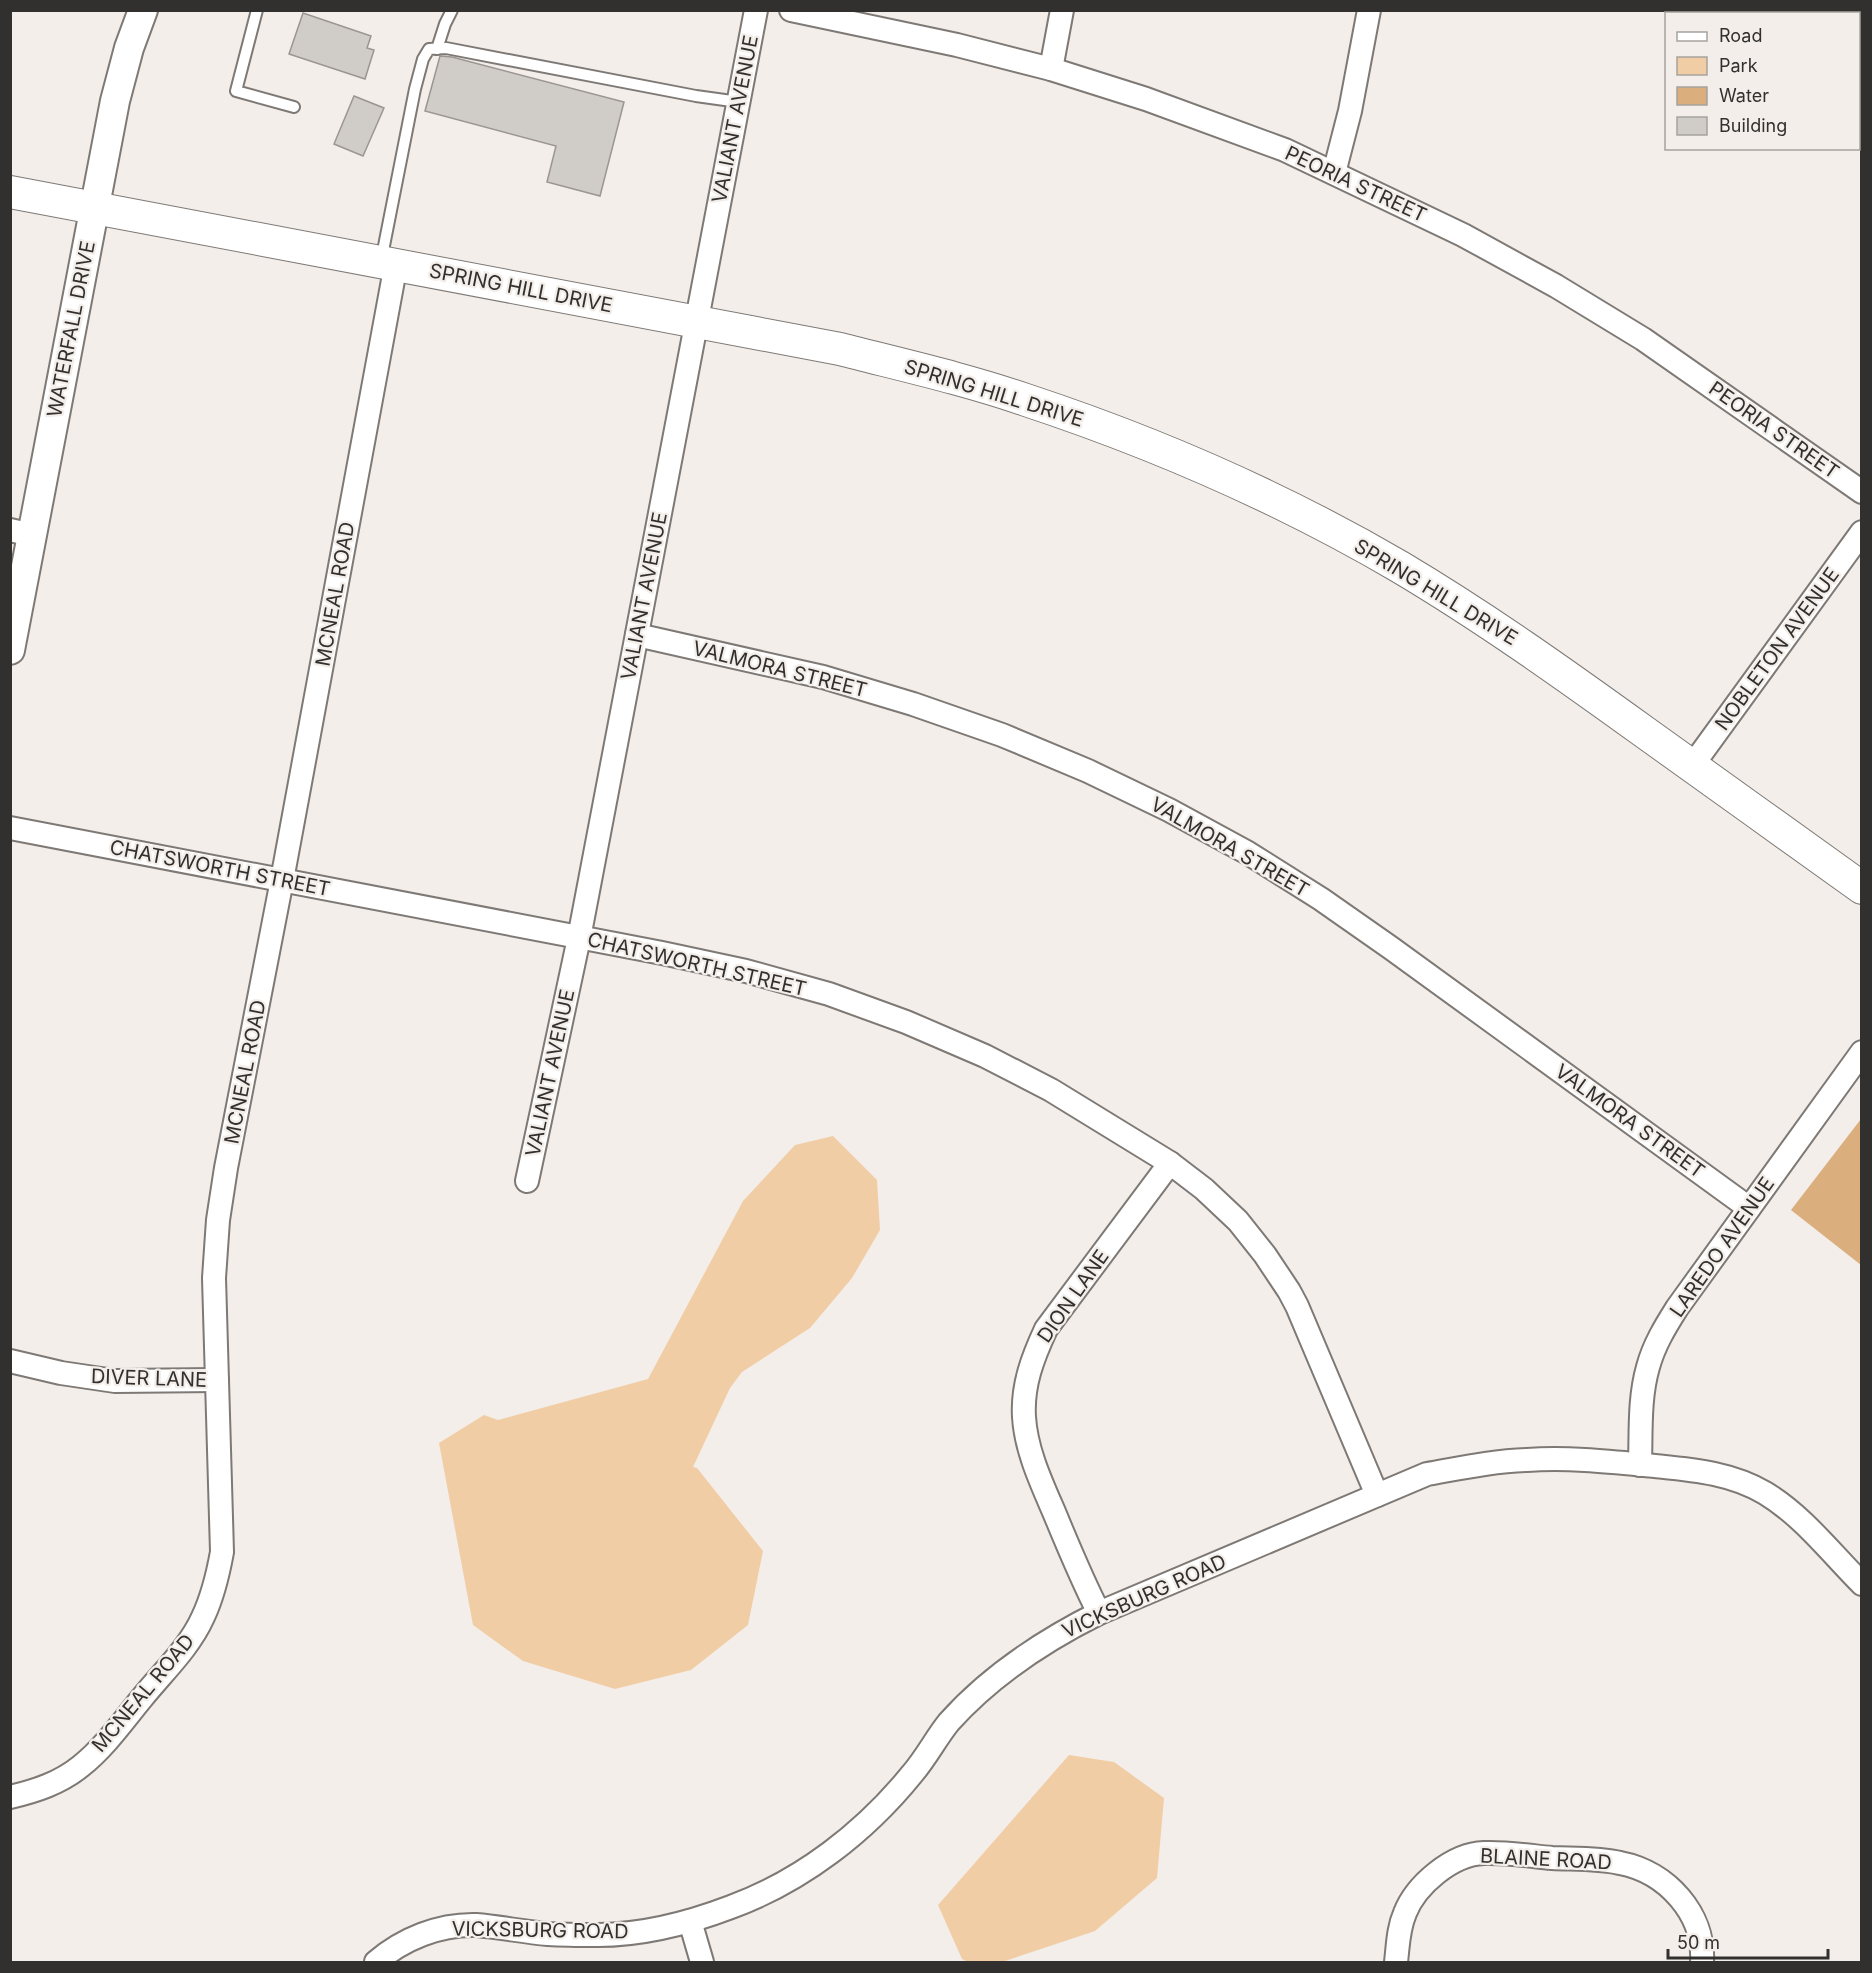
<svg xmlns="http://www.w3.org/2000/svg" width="1872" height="1973" viewBox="0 0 1872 1973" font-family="Inter,sans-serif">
  <rect width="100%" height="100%" fill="#f3eee9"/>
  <!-- green -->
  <g fill="#f1cda6">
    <polygon points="833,1136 877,1180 880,1230 852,1278 810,1328 742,1372 730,1388 693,1467 697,1468 763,1551 748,1625 691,1670 615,1689 523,1661 473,1625 439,1443 484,1415 498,1420 648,1379 743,1201 795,1145"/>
    <polygon points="1069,1755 1114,1762 1164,1798 1157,1878 1095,1931 1002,1962 968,1962 962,1959 938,1905"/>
  </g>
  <!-- water -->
  <polygon fill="#dbae7d" points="1861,1119 1861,1265 1791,1210"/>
  <!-- building -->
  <g fill="#d0ccc7" stroke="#9b9692" stroke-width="1.5">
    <polygon points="303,13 371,36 367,48 374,50 365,79 289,54"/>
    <polygon points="440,56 452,57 624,102 600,196 547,182 556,146 425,111"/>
    <polygon points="354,96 384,108 363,156 334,144"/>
  </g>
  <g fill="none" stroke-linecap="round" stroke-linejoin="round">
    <!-- service casing -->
    <g stroke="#7e7975" stroke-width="14">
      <g id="service">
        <polyline points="257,10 236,91 294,107"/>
        <polyline points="437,49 445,24 452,10"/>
        <polyline points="381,261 415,89 423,59 429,49 446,48 696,96 739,102"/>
      </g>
    </g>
    <!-- minor casing -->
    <g stroke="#7e7975" stroke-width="26">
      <g id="minor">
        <polyline points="791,10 957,45 1051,69 1146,99 1285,150 1463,235 1556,286 1643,339 1862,492"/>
        <polyline points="1683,10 1688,14"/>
        <polyline points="1051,69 1062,10"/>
        <polyline points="1858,120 1862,122"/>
        <polyline points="1334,173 1350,111 1369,10"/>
        <polyline points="10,530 32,535"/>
        <polyline points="637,635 823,677 913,704 1002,735 1088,771 1169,810 1248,853 1321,899 1391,948 1749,1208"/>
        <polyline points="1692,766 1862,532"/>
        <polyline points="10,828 662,953 746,971 829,994 906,1022 985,1056 1051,1090 1170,1163 1204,1189 1238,1221 1265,1255 1289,1291 1297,1306 1377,1495"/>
        <polyline points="527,1181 579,938 756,10"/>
        <polyline points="10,1361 61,1373 115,1381 217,1380"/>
        <path d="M1640,1465c1,-33 -1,-67 8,-98 6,-22 17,-40 29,-59l185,-256"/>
        <path d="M1099,1613c-17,-33 -31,-67 -45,-101 -13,-30 -28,-62 -30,-95 -2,-32 9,-60 22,-88l124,-166"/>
        <path d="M10,1797c26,-6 50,-14 71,-31 24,-19 42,-45 61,-68 21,-26 47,-50 61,-81 10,-21 15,-43 19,-65l-8,-274 4,-58 8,-52 56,-288 114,-616"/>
        <polyline points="690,1921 702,1962"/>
        <path d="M376,1962c27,-23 63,-38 100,-37 24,2 48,7 72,9 17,1 34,1 50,1 45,0 91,-12 133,-28 71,-26 134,-75 181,-133 14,-16 24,-36 37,-52 42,-47 94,-81 150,-109l328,-139c34,-6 66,-13 100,-14 43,-3 86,2 128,6 39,4 76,7 110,27 38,23 66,60 97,91"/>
        <path d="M1396,1962c2,-16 2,-33 9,-49 11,-28 47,-59 79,-60 23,-1 46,3 68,5 22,1 47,0 68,5 47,9 85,51 82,99"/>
      </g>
    </g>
    <!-- tertiary casing -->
    <g stroke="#7e7975" stroke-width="32">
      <polyline id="tertiary" points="10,650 115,101 129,48 143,10"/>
    </g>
    <!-- secondary casing -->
    <g stroke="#7e7975" stroke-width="34">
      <path id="secondary" d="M10,192l830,157c62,16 125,30 186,51 130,43 256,98 374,167 84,50 164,107 243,164 73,52 146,105 219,157"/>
    </g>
    <!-- service -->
    <use href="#service" stroke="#fff" stroke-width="10"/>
    <!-- minor -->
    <use href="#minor" stroke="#fff" stroke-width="22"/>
    <!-- tertiary -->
    <use href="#tertiary" stroke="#fff" stroke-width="28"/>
    <!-- secondary -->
    <use href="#secondary" stroke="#fff" stroke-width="32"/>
  </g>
  <g text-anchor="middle" stroke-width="4.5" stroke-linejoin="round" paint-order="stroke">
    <!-- street labels -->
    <g font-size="20" fill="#32302e" stroke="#f3eee9">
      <text transform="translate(735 119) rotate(-79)" y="7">VALIANT AVENUE</text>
      <text transform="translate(1356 184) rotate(25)" y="7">PEORIA STREET</text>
      <text transform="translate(521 288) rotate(11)" y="7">SPRING HILL DRIVE</text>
      <text transform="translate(71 329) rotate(-79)" y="7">WATERFALL DRIVE</text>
      <text transform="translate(994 393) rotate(17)" y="7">SPRING HILL DRIVE</text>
      <text transform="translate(1774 430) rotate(35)" y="7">PEORIA STREET</text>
      <text transform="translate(1436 592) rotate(31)" y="7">SPRING HILL DRIVE</text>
      <text transform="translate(335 594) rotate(-80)" y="7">MCNEAL ROAD</text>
      <text transform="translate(644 596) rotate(-79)" y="7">VALIANT AVENUE</text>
      <text transform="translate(1777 649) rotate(-54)" y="7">NOBLETON AVENUE</text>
      <text transform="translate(780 669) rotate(14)" y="7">VALMORA STREET</text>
      <text transform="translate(1230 847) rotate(30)" y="7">VALMORA STREET</text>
      <text transform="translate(220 868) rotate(11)" y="7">CHATSWORTH STREET</text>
      <text transform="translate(697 964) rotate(13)" y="7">CHATSWORTH STREET</text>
      <text transform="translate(245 1072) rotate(-79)" y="7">MCNEAL ROAD</text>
      <text transform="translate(550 1073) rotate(-78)" y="7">VALIANT AVENUE</text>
      <text transform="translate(1630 1121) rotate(36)" y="7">VALMORA STREET</text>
      <text transform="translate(1722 1247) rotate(-55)" y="7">LAREDO AVENUE</text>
      <text transform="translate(1073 1296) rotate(-55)" y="7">DION LANE</text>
      <text transform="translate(149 1378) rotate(2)" y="7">DIVER LANE</text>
      <text transform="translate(1144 1596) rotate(-24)" y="7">VICKSBURG ROAD</text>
      <text transform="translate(143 1693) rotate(-50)" y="7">MCNEAL ROAD</text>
      <text transform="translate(1546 1859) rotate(3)" y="7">BLAINE ROAD</text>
      <text transform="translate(540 1930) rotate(1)" y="7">VICKSBURG ROAD</text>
    </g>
  </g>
  <!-- border -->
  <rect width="1872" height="1973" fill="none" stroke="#32302e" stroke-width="24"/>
  <!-- legend -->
  <rect x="1665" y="12" width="195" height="138" fill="#f3eee9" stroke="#a6a29e" stroke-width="1.5"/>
  <rect x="1677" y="32" width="30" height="9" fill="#ffffff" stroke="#a6a29e" stroke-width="1.5"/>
  <text x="1719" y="42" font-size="18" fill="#32302e">Road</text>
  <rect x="1677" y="57" width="30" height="18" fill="#f1cda6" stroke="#a6a29e" stroke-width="1.5"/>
  <text x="1719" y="72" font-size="18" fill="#32302e">Park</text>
  <rect x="1677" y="87" width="30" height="18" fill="#dbae7d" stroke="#a6a29e" stroke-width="1.5"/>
  <text x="1719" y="102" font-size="18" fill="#32302e">Water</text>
  <rect x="1677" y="117" width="30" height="18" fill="#d0ccc7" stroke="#a6a29e" stroke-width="1.5"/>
  <text x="1719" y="132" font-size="18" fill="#32302e">Building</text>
  <!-- scale -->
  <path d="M1668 1949v9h160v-9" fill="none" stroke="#32302e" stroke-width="3"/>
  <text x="1677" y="1949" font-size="18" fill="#32302e" stroke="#f3eee9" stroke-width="4.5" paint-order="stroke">50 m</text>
</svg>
